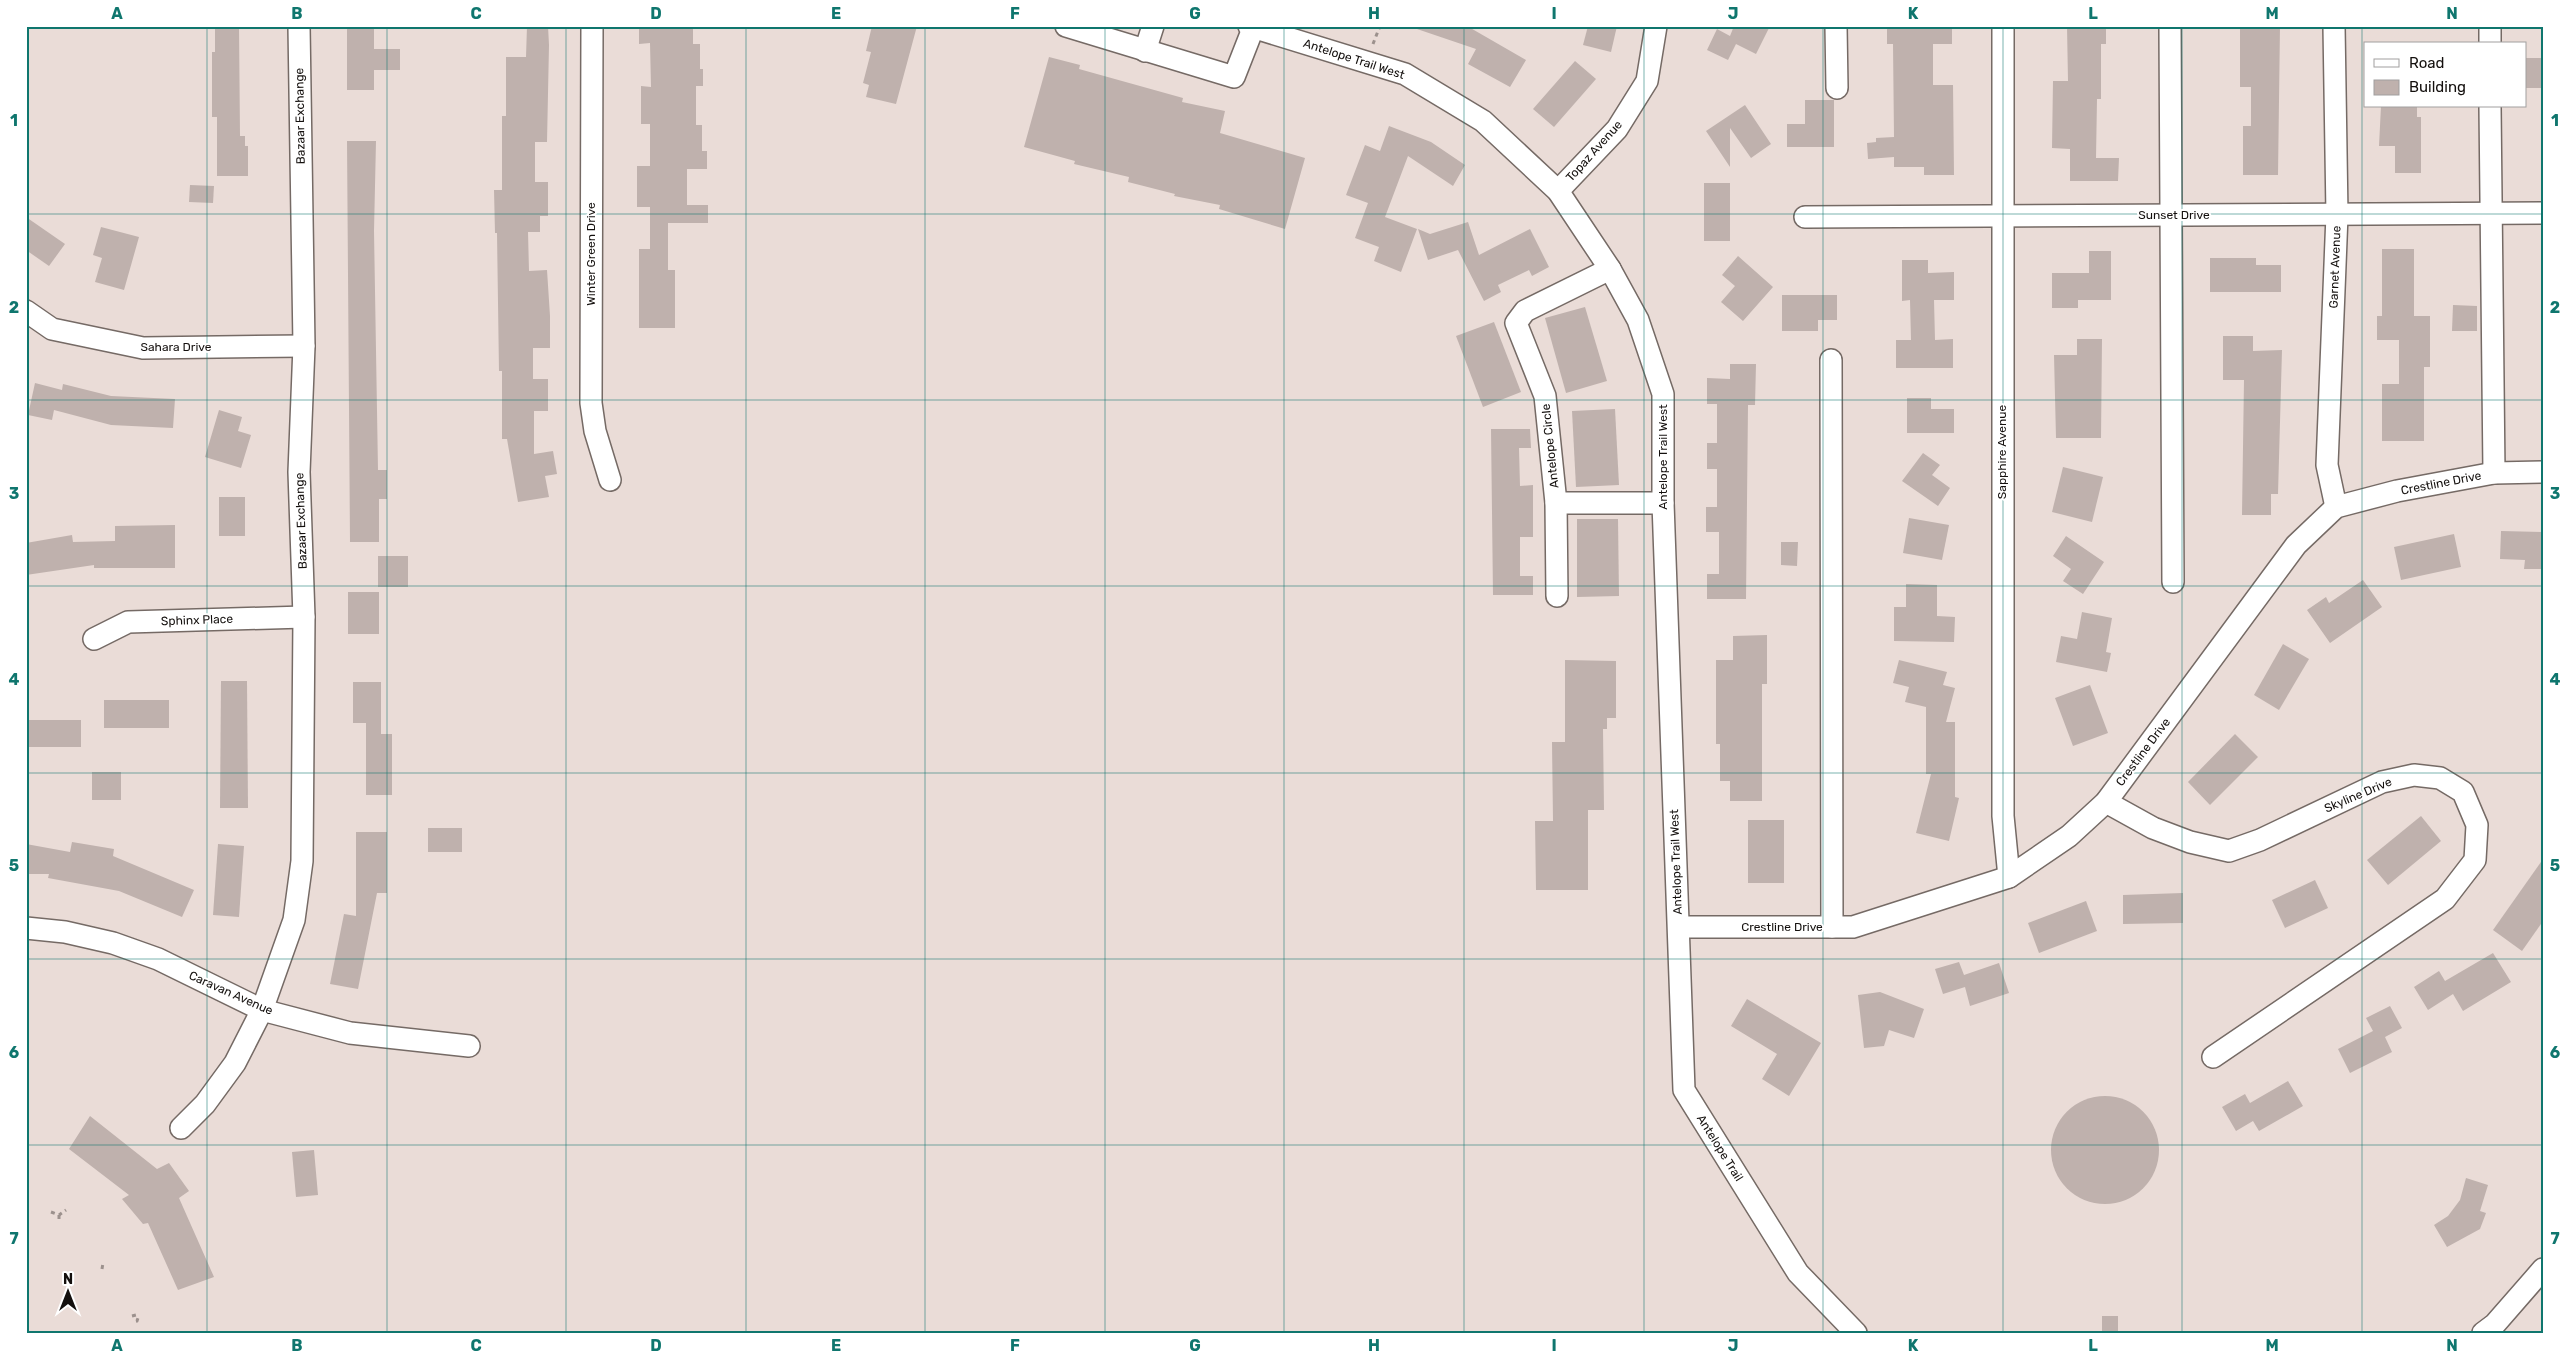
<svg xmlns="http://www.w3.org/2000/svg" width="2569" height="1359" viewBox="0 0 2569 1359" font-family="Rubik,sans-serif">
  <rect width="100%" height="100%" fill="#eadcd7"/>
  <!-- building -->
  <g fill="#bfb1ad">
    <polygon points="215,26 239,26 240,136 245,136 245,146 248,146 248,176 217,176 217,117 212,117 212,52 215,52"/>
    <polygon points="347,26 374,26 374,49 400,49 400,70 374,70 374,90 347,90"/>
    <polygon points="527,26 548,26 549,45 547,142 535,142 535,182 548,182 548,216 540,216 540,232 528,232 529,271 547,270 550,316 550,348 533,348 533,379 548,379 548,411 534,411 534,454 553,451 557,474 545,476 549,497 518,502 507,439 502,439 502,371 499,371 497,233 495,233 494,190 502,190 502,116 506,116 506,57 526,57"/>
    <polygon points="639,26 693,26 693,44 700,44 700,69 703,69 703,86 696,86 696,125 702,125 702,151 707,151 707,169 687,169 687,205 708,205 708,223 668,223 668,270 675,270 675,328 639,328 639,249 650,249 650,207 637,207 637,166 650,166 650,124 641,124 641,86 651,87 650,43 639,44"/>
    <polygon points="872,26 917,26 896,104 866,97 869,85 863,83 871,52 866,51"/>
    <polygon points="1418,26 1467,26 1526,60 1510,87 1468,64 1476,49 1417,29"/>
    <polygon points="1588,26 1617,26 1611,52 1583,45"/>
    <polygon points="1734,26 1770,26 1756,54 1736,44 1728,60 1707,50 1717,29 1730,36"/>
    <polygon points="1887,26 1952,26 1952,44 1933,44 1933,85 1953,85 1954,175 1924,175 1924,167 1894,167 1894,157 1868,159 1867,143 1876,142 1876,138 1894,137 1893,44 1887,44"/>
    <polygon points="2067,26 2106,26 2106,44 2101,44 2101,99 2097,99 2096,158 2119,158 2118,181 2070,181 2070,149 2052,148 2053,81 2068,81"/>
    <polygon points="2240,26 2280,26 2278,175 2243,175 2243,126 2251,126 2251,87 2240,87"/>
    <polygon points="1049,57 1080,65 1079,69 1183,98 1182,102 1225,111 1220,133 1305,158 1285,229 1219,209 1220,205 1174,196 1175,194 1128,182 1129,177 1074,164 1075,161 1024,147"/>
    <rect x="2525" y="58" width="18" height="30"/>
    <polygon points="1575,61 1596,79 1554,127 1533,109"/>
    <polygon points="1805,100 1834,100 1834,147 1787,147 1787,124 1805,124"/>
    <polygon points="1745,105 1771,144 1751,158 1730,128 1730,167 1706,131"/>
    <polygon points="2381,106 2417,106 2417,117 2421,117 2421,173 2395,173 2395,146 2379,146"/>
    <polygon points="1389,126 1431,142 1465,165 1453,186 1408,156 1385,217 1417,229 1401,272 1374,261 1379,247 1355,238 1368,203 1346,195 1365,145 1380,151"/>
    <polygon points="347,141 376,141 374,231 378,470 387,470 387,499 379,499 379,542 350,542"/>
    <rect x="1704" y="183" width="26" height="58"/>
    <polygon points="190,185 214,186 213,203 189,202"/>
    <polygon points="26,217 65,244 49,266 26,250"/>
    <polygon points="1468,222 1479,255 1530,229 1549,267 1532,276 1529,270 1498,285 1501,292 1484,301 1458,250 1428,260 1418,229 1430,234"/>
    <polygon points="101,227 139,237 124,290 95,282 102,258 93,255"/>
    <polygon points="2382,249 2414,249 2414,316 2430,316 2430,367 2424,367 2424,441 2382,441 2382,384 2399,384 2399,340 2377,340 2377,316 2382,316"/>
    <polygon points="2089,251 2111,251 2111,300 2078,300 2078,308 2052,308 2052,273 2089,273"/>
    <polygon points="1738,256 1773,287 1743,321 1721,302 1735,286 1722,275"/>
    <polygon points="2210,258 2256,258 2256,265 2281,265 2281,292 2210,292"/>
    <polygon points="1902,260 1928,260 1928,273 1954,272 1954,300 1934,300 1935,340 1953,339 1953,368 1896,368 1896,340 1911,340 1910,300 1902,301"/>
    <polygon points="1782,295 1837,295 1837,320 1818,320 1818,331 1782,331"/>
    <polygon points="2453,305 2477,306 2477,331 2452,331"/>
    <polygon points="1585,307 1607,381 1566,393 1545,318"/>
    <polygon points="1494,322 1521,392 1483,407 1456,336"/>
    <polygon points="2223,336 2253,336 2253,351 2282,350 2278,494 2271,494 2271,515 2242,515 2244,380 2223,380"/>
    <polygon points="2077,339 2102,339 2101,438 2056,438 2054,355 2077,355"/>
    <polygon points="1730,364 1756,364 1755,405 1748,405 1746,599 1707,599 1707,574 1719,574 1719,532 1706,532 1706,507 1717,507 1717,469 1707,469 1707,443 1717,443 1717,404 1707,404 1707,378 1730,379"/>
    <polygon points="35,383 62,390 63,384 111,396 175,399 173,428 111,425 54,410 52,420 28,415"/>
    <polygon points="1907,398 1931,398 1931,409 1954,409 1954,433 1907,433"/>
    <polygon points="1615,409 1619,485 1576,487 1572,411"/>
    <polygon points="219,410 242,417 238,431 251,435 241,468 205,457"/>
    <polygon points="1491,429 1530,429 1531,448 1519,448 1520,486 1533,485 1533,537 1520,537 1520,576 1533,576 1533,595 1493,595"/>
    <polygon points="1923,453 1940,465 1932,475 1950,488 1938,506 1902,481"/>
    <polygon points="2063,467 2103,477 2092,522 2052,512"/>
    <rect x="219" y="497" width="26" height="39"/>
    <polygon points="1909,518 1949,525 1942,560 1903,553"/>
    <polygon points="1577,519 1618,519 1619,596 1577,597"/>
    <polygon points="175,525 175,568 94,568 94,565 26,575 26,543 72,535 73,542 115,541 115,526"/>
    <polygon points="2501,531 2543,532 2543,569 2524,569 2525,560 2500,559"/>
    <polygon points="2454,534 2461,567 2401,580 2394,547"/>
    <polygon points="2066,536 2104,562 2083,594 2063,581 2071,569 2053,556"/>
    <polygon points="1781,542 1798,542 1797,566 1781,565"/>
    <rect x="378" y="556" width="30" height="31"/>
    <polygon points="2363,580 2382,607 2330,643 2307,610 2326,597 2329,603"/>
    <polygon points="1906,584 1937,585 1937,616 1955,617 1954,642 1894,641 1894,607 1906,607"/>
    <rect x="348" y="592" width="31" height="42"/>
    <polygon points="2082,612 2112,618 2106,652 2111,653 2107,672 2056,662 2061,636 2077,639"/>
    <polygon points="1767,635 1767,684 1762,684 1762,801 1730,801 1730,781 1720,781 1720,744 1716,744 1716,660 1733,660 1733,636"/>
    <polygon points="2283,644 2309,659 2279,710 2254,695"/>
    <polygon points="1565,660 1616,661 1616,718 1607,718 1607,729 1603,729 1604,810 1588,810 1588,890 1536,890 1535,821 1553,821 1552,742 1565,742"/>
    <polygon points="1899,660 1947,672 1943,685 1955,688 1946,722 1955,722 1955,797 1959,798 1949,841 1916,833 1931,774 1926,774 1926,707 1905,702 1909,687 1893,683"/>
    <polygon points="221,681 247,681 248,808 220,808"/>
    <polygon points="353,682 381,682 381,734 392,734 392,795 366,795 366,723 353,723"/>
    <polygon points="2090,685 2108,733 2073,746 2055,698"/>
    <rect x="104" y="700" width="65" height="28"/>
    <rect x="26" y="720" width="55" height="27"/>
    <polygon points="2235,734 2258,757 2210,805 2188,782"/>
    <rect x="92" y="772" width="29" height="28"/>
    <polygon points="2421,816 2441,841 2388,885 2367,860"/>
    <rect x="1748" y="820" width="36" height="63"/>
    <rect x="428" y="828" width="34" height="24"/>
    <polygon points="356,832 387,832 387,893 377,893 358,989 330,984 344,914 356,916"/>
    <polygon points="72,842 114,849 113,856 194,890 182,917 119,891 48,878 49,874 26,874 26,844 70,852"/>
    <polygon points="218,844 244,846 239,917 213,915"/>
    <polygon points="2543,859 2543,921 2522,951 2493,930"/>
    <polygon points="2315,880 2328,908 2285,928 2272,900"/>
    <polygon points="2183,893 2183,923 2123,924 2123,895"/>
    <polygon points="2086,901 2097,931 2039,953 2028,923"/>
    <polygon points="2493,953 2511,982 2463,1011 2453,994 2428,1010 2414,987 2439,971 2445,981"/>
    <polygon points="1959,962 1964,975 1999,963 2009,993 1970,1006 1965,987 1943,994 1935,969"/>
    <polygon points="1880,992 1924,1009 1914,1038 1889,1030 1884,1046 1864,1048 1858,995"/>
    <polygon points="1747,999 1821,1043 1789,1096 1762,1079 1777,1054 1731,1026"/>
    <polygon points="2390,1006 2402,1028 2385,1037 2392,1052 2350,1073 2338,1049 2373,1031 2366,1018"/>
    <polygon points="2288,1081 2303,1106 2259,1131 2253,1121 2236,1131 2222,1107 2245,1094 2250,1103"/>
    <circle cx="2105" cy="1150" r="54"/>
    <polygon points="90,1116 157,1169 169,1163 189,1191 179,1198 214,1277 178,1290 148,1223 143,1224 122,1199 129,1195 69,1149"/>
    <polygon points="314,1150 318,1195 296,1197 292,1152"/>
    <polygon points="2466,1178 2488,1185 2480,1211 2486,1213 2480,1229 2447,1247 2434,1225 2448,1216 2460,1200"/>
    <rect x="2102" y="1316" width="16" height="17"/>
  </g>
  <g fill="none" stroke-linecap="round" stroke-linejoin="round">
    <!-- minor casing -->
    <g stroke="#756a65" stroke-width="24">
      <g id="minor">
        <polyline points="592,26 591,403 595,431 610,480"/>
        <polyline points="1066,26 1234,77 1254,26"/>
        <polyline points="1249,26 1405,74 1483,121 1558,191 1610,269 1638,320 1663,394 1663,503 1684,1090 1798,1273 1856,1333"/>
        <polyline points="1836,26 1837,88"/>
        <polyline points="2003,26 2003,816 2009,877"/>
        <polyline points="2170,26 2173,582"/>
        <polyline points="2334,26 2337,215 2327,465 2336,507"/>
        <polyline points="2490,26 2490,44"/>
        <polyline points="1145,51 1153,26"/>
        <polyline points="2490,106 2494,473"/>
        <polyline points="1558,191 1617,129 1647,81 1656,26"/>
        <polyline points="1805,217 2543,213"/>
        <polyline points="26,311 52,329 143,348 304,346"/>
        <polyline points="1831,360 1832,927"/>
        <polyline points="1556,503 1663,503"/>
        <polyline points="1557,596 1556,503 1545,396 1516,323 1525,311 1610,269"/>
        <polyline points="94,639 128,622 304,617"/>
        <polyline points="2106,802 2153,828 2190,842 2229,851 2260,840 2382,782 2414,775 2440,778 2463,792 2477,825 2475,860 2445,899 2213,1057"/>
        <polyline points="1679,927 1853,927 2009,877 2069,836 2106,802 2296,545 2336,507 2397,491 2494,473 2543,472"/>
        <polyline points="26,928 65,932 113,943 158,959 262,1010 350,1033 469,1046"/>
        <polyline points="181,1128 205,1104 235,1063 262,1010 294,920 302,861 304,617 299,472 304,346 299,26"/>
        <polyline points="2483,1333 2495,1324 2543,1269"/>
      </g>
    </g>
    <!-- path -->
    <g stroke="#9c918d" stroke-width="3" stroke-dasharray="4 4" stroke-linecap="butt">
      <polyline points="1373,44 1380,26"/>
      <polyline points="51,1212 59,1215 66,1210"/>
      <polyline points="59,1215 59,1221"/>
      <polyline points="102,1269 103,1263"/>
      <polyline points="132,1316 136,1315 138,1318 137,1321 133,1322"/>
    </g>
    <!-- minor -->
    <use href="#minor" stroke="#fff" stroke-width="21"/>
  </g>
  <!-- grid -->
  <path fill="none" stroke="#0f766e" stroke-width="1" stroke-opacity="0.55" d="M207,26v1307M387,26v1307M566,26v1307M746,26v1307M925,26v1307M1105,26v1307M1284,26v1307M1464,26v1307M1644,26v1307M1823,26v1307M2003,26v1307M2182,26v1307M2362,26v1307M26,214h2517M26,400h2517M26,586h2517M26,773h2517M26,959h2517M26,1145h2517"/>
  <g text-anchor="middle" stroke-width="4" stroke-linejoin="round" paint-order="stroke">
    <!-- street labels -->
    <g font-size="12" fill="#14100e" stroke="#fff">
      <text transform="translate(1354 59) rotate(18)" y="4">Antelope Trail West</text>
      <text transform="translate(300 116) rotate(-91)" y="4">Bazaar Exchange</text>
      <text transform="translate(1594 151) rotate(-48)" y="4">Topaz Avenue</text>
      <text x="2174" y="219">Sunset Drive</text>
      <text transform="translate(591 254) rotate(-90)" y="4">Winter Green Drive</text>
      <text transform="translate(2335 267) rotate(-88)" y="4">Garnet Avenue</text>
      <text x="176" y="351">Sahara Drive</text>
      <text transform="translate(1550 446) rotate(-96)" y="4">Antelope Circle</text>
      <text transform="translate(2002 452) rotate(-90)" y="4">Sapphire Avenue</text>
      <text transform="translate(1663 457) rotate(-90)" y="4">Antelope Trail West</text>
      <text transform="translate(2441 483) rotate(-11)" y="4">Crestline Drive</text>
      <text transform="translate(301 521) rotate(-92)" y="4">Bazaar Exchange</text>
      <text transform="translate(197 620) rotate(-2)" y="4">Sphinx Place</text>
      <text transform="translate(2143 752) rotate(-53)" y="4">Crestline Drive</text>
      <text transform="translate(2358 795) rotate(-23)" y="4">Skyline Drive</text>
      <text transform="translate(1676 862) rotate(-92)" y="4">Antelope Trail West</text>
      <text x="1782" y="931">Crestline Drive</text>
      <text transform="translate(231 993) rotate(24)" y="4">Caravan Avenue</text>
      <text transform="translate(1720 1148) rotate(58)" y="4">Antelope Trail</text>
    </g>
  </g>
  <!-- border -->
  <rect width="2569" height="1359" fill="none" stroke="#ffffff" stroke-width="55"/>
  <!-- legend -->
  <rect x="2364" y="42" width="162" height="65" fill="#ffffff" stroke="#a19f9f"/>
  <rect x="2374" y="59" width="25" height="8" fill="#ffffff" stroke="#a19f9f"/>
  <text x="2409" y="68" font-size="15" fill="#14100e">Road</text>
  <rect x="2374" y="80" width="25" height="15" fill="#bfb1ad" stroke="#a19f9f"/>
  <text x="2409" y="92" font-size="15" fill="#14100e">Building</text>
  <!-- north arrow -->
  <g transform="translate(68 1292)" stroke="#ffffff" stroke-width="4" paint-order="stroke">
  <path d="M0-4L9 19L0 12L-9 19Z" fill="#14100e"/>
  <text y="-8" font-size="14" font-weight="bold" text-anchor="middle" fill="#14100e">N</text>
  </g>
  <rect x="28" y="28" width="2514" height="1304" fill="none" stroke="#0f766e" stroke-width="2"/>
  <g font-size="16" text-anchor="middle" font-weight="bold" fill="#0f766e">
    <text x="117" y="19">A</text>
    <text x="297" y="19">B</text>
    <text x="476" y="19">C</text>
    <text x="656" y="19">D</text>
    <text x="836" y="19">E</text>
    <text x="1015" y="19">F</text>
    <text x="1195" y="19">G</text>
    <text x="1374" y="19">H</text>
    <text x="1554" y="19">I</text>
    <text x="1733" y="19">J</text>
    <text x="1913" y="19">K</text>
    <text x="2093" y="19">L</text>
    <text x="2272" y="19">M</text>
    <text x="2452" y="19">N</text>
    <text x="14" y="126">1</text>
    <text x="2555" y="126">1</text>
    <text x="14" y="313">2</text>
    <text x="2555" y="313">2</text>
    <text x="14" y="499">3</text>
    <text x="2555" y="499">3</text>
    <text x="14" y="685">4</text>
    <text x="2555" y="685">4</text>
    <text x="14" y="871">5</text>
    <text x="2555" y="871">5</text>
    <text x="14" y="1058">6</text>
    <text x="2555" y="1058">6</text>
    <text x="14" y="1244">7</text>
    <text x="2555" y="1244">7</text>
    <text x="117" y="1351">A</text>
    <text x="297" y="1351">B</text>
    <text x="476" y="1351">C</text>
    <text x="656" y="1351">D</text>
    <text x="836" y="1351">E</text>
    <text x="1015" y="1351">F</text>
    <text x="1195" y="1351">G</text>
    <text x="1374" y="1351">H</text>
    <text x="1554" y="1351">I</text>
    <text x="1733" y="1351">J</text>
    <text x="1913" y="1351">K</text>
    <text x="2093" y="1351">L</text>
    <text x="2272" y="1351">M</text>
    <text x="2452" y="1351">N</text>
  </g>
</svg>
